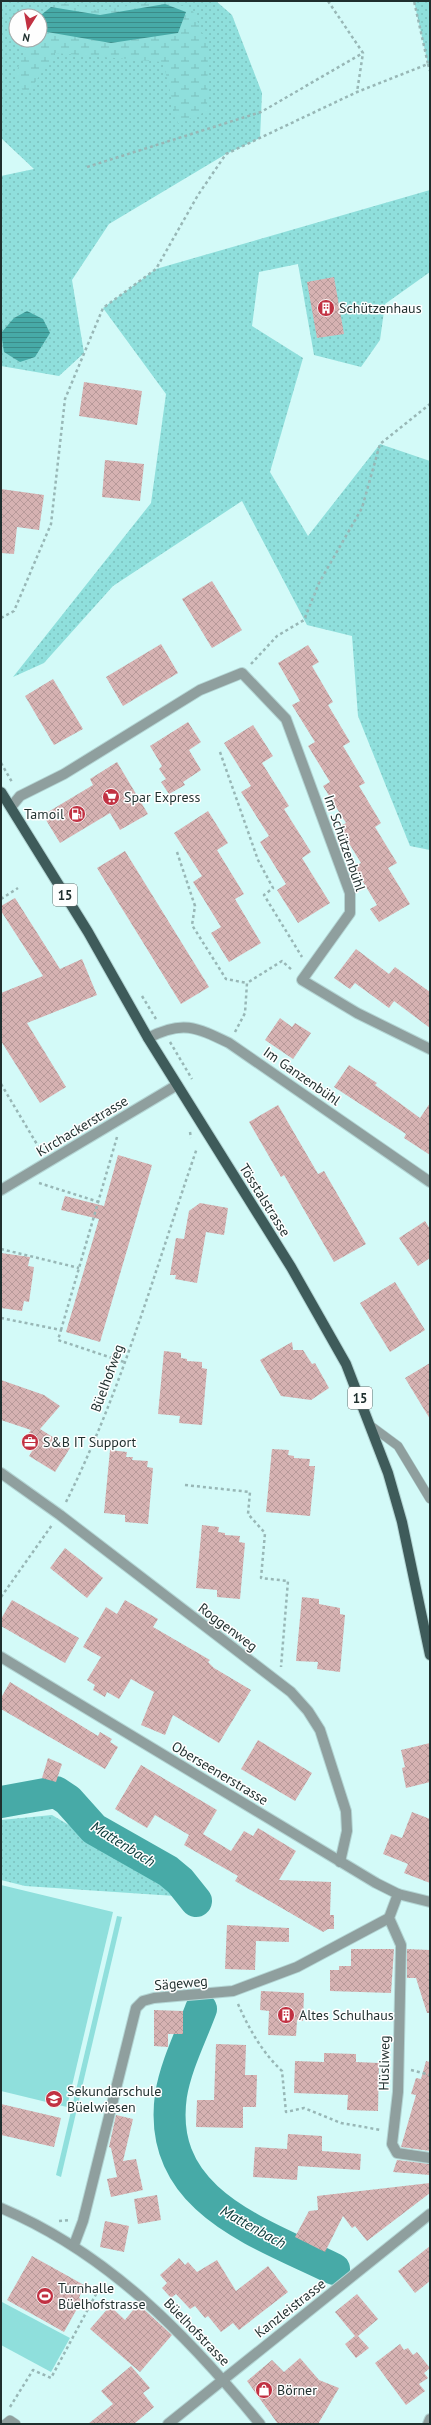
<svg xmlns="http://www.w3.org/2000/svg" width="431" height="2425" viewBox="0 0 431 2425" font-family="'PT Sans',sans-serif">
  <defs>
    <pattern id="grass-dots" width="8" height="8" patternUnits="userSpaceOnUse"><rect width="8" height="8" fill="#8fdfdc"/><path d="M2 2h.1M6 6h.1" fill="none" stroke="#7bc0bd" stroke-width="1.8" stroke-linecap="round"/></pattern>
    <pattern id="wetland-marsh" width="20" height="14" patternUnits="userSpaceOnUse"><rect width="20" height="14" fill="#8fdfdc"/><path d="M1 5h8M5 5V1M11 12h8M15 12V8" fill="none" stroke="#7bc0bd"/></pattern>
    <pattern id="water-rules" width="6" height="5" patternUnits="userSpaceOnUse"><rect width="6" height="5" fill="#47aaa7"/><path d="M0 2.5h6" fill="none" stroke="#3b8b88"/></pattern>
    <pattern id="building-cross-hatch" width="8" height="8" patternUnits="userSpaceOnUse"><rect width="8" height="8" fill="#d6b2b2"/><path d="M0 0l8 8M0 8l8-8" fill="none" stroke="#b79999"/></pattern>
  </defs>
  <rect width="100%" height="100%" fill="#d3faf8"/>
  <!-- grass -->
  <g fill="url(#grass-dots)" fill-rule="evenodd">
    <path d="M3,1h213l16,14 30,78 -2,45 -34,16 -117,70 -37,56 12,73 -25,23 -58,-10v-190l33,-7 -33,-31v-132zM16,16h24v24h-24z"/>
    <polygon points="414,1 430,1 430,71 428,64"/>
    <polygon points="430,190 430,272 385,304 380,340 361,367 314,355 298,264 259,272 252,326 303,358 270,472 308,536 380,444 430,461 430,850 410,846 358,716 352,636 307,625 242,501 113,586 44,663 13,677 151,503 166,394 103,308 156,269"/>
    <polygon points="52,1815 178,1890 175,1896 25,1886 1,1880 1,1820"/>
  </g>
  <!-- wetland -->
  <polygon fill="url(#wetland-marsh)" points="156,1 170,1 192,9 208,46 207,111 178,124 163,62 55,53 25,97 16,73 29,40 40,40 40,22 63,3 100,11"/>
  <!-- garden -->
  <g fill="#8fdfdc">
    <polygon points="1,1885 113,1912 67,2107 1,2091"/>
    <polygon points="117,1916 122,1917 61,2177 56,2175"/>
    <polygon points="2,2302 70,2338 51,2372 1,2345"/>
  </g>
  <!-- water -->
  <g fill="url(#water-rules)">
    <polygon points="165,4 186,12 178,33 111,43 47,32 41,15 51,7 100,15"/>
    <polygon points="27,311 43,319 50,333 35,357 20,362 4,352 1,333 14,318"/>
  </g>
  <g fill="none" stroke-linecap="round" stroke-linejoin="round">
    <!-- river -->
    <g stroke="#47aaa7" stroke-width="32">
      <polyline points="1,1802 56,1792 68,1800 94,1829 168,1871 180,1881 196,1901"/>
      <path d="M201,2009c-10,27 -25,56 -30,86 -15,106 88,137 163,174"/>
    </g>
  </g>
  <!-- building -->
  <g fill="url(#building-cross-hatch)">
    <polygon points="334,277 344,334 317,338 307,282"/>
    <polygon points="84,382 142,391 137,425 79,416"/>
    <polygon points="105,460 144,464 140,501 102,497"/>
    <polygon points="1,489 44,495 39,530 17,527 14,554 1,553"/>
    <polygon points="212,581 242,630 212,648 182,599"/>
    <polygon points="161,644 178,673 123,706 106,677"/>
    <polygon points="308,645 319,662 312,666 333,702 328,705 350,742 343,746 365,783 359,786 381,823 375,827 397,863 388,868 410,904 379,922 370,909 377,905 354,867 361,863 339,827 346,823 323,786 330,782 308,746 315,742 292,705 300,701 278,663"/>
    <polygon points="53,679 83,729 54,745 25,696"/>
    <polygon points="188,722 201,742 189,750 201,770 183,782 185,785 169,794 161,782 166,779 159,769 162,766 150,746"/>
    <polygon points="253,725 273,756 262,763 289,806 284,809 311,852 302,858 330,903 298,923 277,890 286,884 260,842 269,836 241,792 251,786 224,743"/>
    <polygon points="117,762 148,814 120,830 110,813 60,843 43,815 93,785 90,779"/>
    <polygon points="208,811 228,843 217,850 244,894 235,899 261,943 229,962 211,933 221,927 193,882 202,876 174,833"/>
    <polygon points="125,851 209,987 181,1004 97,868"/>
    <polygon points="15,898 60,969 82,959 97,995 27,1023 66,1087 40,1103 1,1041 1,993 43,976 1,911 1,906"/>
    <polygon points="356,949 389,974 395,967 430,992 430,1028 394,1001 389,1008 355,983 350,989 334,978"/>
    <polygon points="280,1018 292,1027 295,1023 311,1033 293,1059 265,1040"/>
    <polygon points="349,1065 377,1083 375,1085 420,1118 430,1103 430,1155 404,1138 406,1134 334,1087"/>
    <polygon points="278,1105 318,1174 324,1171 366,1244 334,1262 284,1175 281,1177 249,1122"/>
    <polygon points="118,1155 152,1165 100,1342 66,1332 99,1219 61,1210 65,1196 104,1206"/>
    <polygon points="200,1203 228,1208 224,1235 206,1232 197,1283 175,1279 176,1275 170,1275 176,1238 184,1239 189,1211"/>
    <polygon points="425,1221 430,1229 430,1258 418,1266 399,1238"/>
    <polygon points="1,1253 30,1257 28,1266 34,1267 29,1302 24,1301 22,1311 1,1308"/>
    <polygon points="395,1282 425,1330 390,1352 360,1303"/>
    <polygon points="292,1342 293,1350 303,1350 312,1364 315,1363 329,1388 311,1400 281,1396 260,1360"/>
    <polygon points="164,1351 181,1353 181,1358 187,1359 187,1361 202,1362 202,1368 207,1369 202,1425 179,1423 180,1416 158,1414"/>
    <polygon points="430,1363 430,1419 405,1378"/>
    <polygon points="1,1380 44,1395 60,1406 40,1429 70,1448 55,1472 29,1456 34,1448 23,1441 31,1430 1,1420"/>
    <polygon points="272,1449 289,1450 288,1455 294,1456 294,1458 310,1459 309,1466 315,1466 310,1516 266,1512"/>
    <polygon points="110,1450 127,1452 126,1457 133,1457 132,1460 148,1461 147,1467 153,1468 148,1524 125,1522 125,1515 104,1513"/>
    <polygon points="202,1525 219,1527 218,1532 225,1533 225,1535 240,1536 239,1542 245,1543 240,1599 217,1597 217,1590 196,1588"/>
    <polygon points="65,1548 103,1578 87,1598 50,1568"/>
    <polygon points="302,1597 319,1599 319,1604 340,1608 340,1614 345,1615 340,1672 317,1669 318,1662 296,1661"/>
    <polygon points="12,1600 79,1638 65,1663 1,1626 1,1619"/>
    <polygon points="125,1600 158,1619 153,1627 210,1660 208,1662 214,1668 251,1690 219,1743 173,1715 165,1735 141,1725 154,1692 131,1679 119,1699 107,1692 105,1697 93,1690 95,1685 87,1680 101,1657 83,1647 106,1607 117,1614"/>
    <polygon points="10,1682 98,1736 100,1732 112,1739 110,1742 118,1747 105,1769 1,1709 1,1698"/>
    <polygon points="258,1740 312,1773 295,1801 241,1769"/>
    <polygon points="430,1743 430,1782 406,1788 402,1768 405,1767 401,1750"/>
    <polygon points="48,1758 62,1764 56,1782 42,1778"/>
    <polygon points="141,1765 217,1810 203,1834 231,1851 244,1831 253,1836 258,1828 296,1851 279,1880 331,1882 330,1915 334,1915 334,1929 328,1929 323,1932 235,1881 238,1876 184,1845 189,1835 155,1815 147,1828 115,1809"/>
    <polygon points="412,1812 430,1819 430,1883 404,1873 408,1864 383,1854 391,1834 402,1838"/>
    <polygon points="227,1925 289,1928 289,1942 256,1941 255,1970 225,1969"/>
    <polygon points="351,1949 394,1949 391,1993 330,1991 330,1970 339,1970 339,1966 351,1966"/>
    <polygon points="407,1949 430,1950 430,2013 427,2013 416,1978 407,1978"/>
    <polygon points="261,1991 304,1993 303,2021 297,2020 296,2036 268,2035 269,2011 260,2010"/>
    <polygon points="154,2010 183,2011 183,2034 168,2034 168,2047 154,2046"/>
    <polygon points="216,2044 246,2045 245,2075 257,2075 256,2107 243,2107 243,2128 196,2127 197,2100 214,2100"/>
    <polygon points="324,2053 356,2054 356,2062 379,2063 378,2111 347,2110 348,2095 294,2093 295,2061 324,2062"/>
    <polygon points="426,2061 430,2062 430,2151 401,2147 416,2095 411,2094 416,2078 421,2079"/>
    <polygon points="1,2104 61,2118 54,2147 1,2135"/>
    <polygon points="116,2115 133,2119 123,2161 136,2159 143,2190 111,2197 107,2179 117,2177 111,2148 109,2147"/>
    <polygon points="288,2134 322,2136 322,2151 361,2154 360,2170 298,2166 297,2180 253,2177 255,2147 287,2149"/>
    <polygon points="397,2160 430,2164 430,2175 393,2172"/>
    <polygon points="430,2183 430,2193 367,2241 355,2226 352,2228 343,2216 325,2252 295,2237 309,2211 318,2210 317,2196"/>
    <polygon points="157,2195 161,2220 138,2224 134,2199"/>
    <polygon points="105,2221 129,2226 124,2252 100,2247"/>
    <polygon points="430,2246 430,2281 415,2293 398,2271"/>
    <polygon points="32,2256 84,2285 79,2298 82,2300 64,2332 7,2300"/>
    <polygon points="179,2258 185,2265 188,2262 197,2272 217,2260 236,2291 268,2266 288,2292 239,2330 233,2323 221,2332 208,2316 205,2318 195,2306 190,2309 176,2294 171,2298 162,2288 167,2283 160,2275"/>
    <polygon points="357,2294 378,2319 358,2336 369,2348 356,2358 345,2344 355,2336 335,2312"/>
    <polygon points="138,2304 172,2335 140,2372 90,2329 110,2306 125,2320"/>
    <polygon points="400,2344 404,2350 408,2348 413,2355 417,2352 430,2368 424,2373 428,2378 419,2384 425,2391 406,2405 375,2363"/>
    <polygon points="300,2358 319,2380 339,2388 318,2424 278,2424 247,2381 272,2360 284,2372"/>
    <polygon points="131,2366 150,2388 143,2393 154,2407 134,2424 88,2424 113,2404 101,2391"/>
  </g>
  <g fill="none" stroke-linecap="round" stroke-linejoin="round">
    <!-- service casing -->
    <g stroke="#b3d5d4" stroke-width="10">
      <g id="service">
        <polyline points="371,1426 398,1446 430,1499"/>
        <polyline points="5,2424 10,2420 16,2424"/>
      </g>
    </g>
    <!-- minor casing -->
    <g stroke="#b3d5d4" stroke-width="12">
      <g id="minor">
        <polyline points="11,807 20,796 64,774 200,690 242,673 286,719 350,893 350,913 302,980 357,1013 430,1049"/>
        <path d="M148,1038c34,-18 48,-11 81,5l201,139"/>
        <polyline points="1,1190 177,1085"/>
        <polyline points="1,1473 60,1515 291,1692 308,1711 320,1730 346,1811 347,1831 340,1862"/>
        <polyline points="1,1657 376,1883 398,1894 430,1902"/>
        <polyline points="398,1894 389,1918 401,1945 398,2092 392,2144 397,2153 430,2158"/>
        <path d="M1,2208c107,45 187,128 259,216"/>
        <polyline points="74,2245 83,2221 136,2008 143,2001 154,1998 233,1991 297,1967 389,1918"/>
        <polyline points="168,2424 430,2214"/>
        <polyline points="428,2424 430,2419"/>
      </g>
    </g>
    <!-- primary casing -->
    <g stroke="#b3d5d4" stroke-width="12">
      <polyline id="primary" points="1,792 88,932 148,1038 291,1267 346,1364 388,1473 402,1522 430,1655"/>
    </g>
    <!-- path -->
    <g stroke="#98b7b6" stroke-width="2.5" stroke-dasharray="3 3" stroke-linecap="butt">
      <polyline points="328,1 363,53 357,92"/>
      <polyline points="428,64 430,71"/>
      <polyline points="87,167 261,112 363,53"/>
      <polyline points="1,618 14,611 51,524 65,399 103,308 156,269 198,195 226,154 357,92 428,64 414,1"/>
      <polyline points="251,664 277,636 304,620 319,583 362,508 380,444 430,404"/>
      <polyline points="220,752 258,860 273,888 264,895 302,957"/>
      <polyline points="1,763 12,782"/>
      <polyline points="177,852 195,906 192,925 226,979 247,983"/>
      <polyline points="1,899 18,888"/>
      <polyline points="142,996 156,1019"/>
      <polyline points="235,1032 245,1013 247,983 282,961 293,971"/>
      <polyline points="170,1042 192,1079"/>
      <polyline points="1,1084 41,1151"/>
      <polyline points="190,1132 191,1138"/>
      <polyline points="39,1183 99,1202"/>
      <polyline points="1,1249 79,1268"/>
      <polyline points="1,1318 61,1330 58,1340 124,1362"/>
      <polyline points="61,1330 117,1137"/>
      <polyline points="185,1485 250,1492 248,1514 265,1533 261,1578 288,1581 281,1667"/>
      <path d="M66,1502c56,-112 90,-235 131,-354"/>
      <polyline points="1,1597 52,1525"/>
      <path d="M238,2004c11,25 24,48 44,67l4,41 18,-4 37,15 40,7"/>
      <polyline points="411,2070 430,2075"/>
      <polyline points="59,2221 70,2220"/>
      <polyline points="10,2407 33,2370 51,2378 102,2283"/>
    </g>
    <!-- service -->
    <use href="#service" stroke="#8f9f9e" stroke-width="9"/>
    <!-- minor -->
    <use href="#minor" stroke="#8f9f9e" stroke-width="10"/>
    <!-- primary -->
    <use href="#primary" stroke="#3e5b5a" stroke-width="10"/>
  </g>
  <!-- icons -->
  <defs>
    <g id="building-disc" transform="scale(0.9)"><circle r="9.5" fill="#c13142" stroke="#fefefe"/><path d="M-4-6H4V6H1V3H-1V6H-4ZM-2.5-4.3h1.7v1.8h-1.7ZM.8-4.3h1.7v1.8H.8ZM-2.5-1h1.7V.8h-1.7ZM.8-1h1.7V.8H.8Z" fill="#fff"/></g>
    <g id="supermarket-disc" transform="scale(0.9)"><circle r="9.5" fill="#c13142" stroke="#fefefe"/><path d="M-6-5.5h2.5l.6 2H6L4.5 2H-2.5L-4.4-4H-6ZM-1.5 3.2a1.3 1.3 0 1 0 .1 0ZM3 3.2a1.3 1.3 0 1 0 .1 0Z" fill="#fff"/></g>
    <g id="fuel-disc" transform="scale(0.9)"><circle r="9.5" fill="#c13142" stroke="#fefefe"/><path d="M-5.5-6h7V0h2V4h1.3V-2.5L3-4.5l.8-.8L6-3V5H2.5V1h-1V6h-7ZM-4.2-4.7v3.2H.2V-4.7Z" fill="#fff"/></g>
    <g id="office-disc" transform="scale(0.9)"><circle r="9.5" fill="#c13142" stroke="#fefefe"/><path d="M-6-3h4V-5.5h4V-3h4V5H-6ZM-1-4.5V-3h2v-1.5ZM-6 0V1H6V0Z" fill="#fff"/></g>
    <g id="school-disc" transform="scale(0.9)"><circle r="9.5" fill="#c13142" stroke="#fefefe"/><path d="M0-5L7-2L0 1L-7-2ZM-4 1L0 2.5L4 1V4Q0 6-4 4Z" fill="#fff"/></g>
    <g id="stadium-disc" transform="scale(0.9)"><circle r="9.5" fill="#c13142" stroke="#fefefe"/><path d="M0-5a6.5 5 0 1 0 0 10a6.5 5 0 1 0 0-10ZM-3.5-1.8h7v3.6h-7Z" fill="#fff"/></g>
    <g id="shop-disc" transform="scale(0.9)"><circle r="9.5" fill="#c13142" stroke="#fefefe"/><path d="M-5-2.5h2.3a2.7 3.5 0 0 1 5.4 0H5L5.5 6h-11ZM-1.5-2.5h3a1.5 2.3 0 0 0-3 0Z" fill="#fff"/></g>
  </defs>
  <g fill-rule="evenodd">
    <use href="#building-disc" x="326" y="308"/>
    <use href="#supermarket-disc" x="111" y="797"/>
    <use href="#fuel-disc" x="77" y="814"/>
    <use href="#office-disc" x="30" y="1442"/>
    <use href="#building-disc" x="286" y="2015"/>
    <use href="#school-disc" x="54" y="2099"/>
    <use href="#stadium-disc" x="45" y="2296"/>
    <use href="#shop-disc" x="264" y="2390"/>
  </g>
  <g text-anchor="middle" stroke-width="3" stroke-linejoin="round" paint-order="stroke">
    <!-- shield labels -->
    <g fill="#fefefe" stroke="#626d6c" stroke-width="1">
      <rect x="53" y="884" width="24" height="22" rx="3"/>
      <rect x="348" y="1387" width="24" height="22" rx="3"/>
    </g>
    <g font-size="13" font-weight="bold" fill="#1f2f2e">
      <text x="65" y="900">15</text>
      <text x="360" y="1403">15</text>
    </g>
    <!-- poi labels -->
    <g font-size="14" fill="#1f2f2e" stroke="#fefefe" text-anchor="start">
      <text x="339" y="313">Schützenhaus</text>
      <text x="124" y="802">Spar Express</text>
      <text x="64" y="819" text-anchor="end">Tamoil</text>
      <text x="43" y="1447">S&amp;B IT Support</text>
      <text x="299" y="2020">Altes Schulhaus</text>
      <text x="67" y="2096">Sekundarschule<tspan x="67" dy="16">Büelwiesen</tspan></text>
      <text x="58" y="2293">Turnhalle<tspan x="58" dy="16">Büelhofstrasse</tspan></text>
      <text x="277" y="2395">Börner</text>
    </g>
    <!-- street labels -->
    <g font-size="14" fill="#1f2f2e" stroke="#fefefe">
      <text transform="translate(345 843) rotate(71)" y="5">Im Schützenbühl</text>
      <text transform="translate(302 1076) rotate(35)" y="5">Im Ganzenbühl</text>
      <text transform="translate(82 1126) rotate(-31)" y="5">Kirchackerstrasse</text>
      <text transform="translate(265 1200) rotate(58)" y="5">Tösstalstrasse</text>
      <text transform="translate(107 1378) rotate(-70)" y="5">Büelhofweg</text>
      <text transform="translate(228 1627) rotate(37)" y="5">Roggenweg</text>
      <text transform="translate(220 1773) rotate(31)" y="5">Oberseenerstrasse</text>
      <text transform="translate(181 1983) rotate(-5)" y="5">Sägeweg</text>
      <text transform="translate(384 2063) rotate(-89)" y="5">Hüsliweg</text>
      <text transform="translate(290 2308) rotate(-38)" y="5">Kanzleistrasse</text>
      <text transform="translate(197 2332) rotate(46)" y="5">Büelhofstrasse</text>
    </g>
    <!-- water labels -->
    <g font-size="15" font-style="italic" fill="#073837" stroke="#fefefe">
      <text transform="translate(123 1844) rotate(32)" y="5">Mattenbach</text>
      <text transform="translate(253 2227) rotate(29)" y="5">Mattenbach</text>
    </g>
  </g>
  <!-- border -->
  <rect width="431" height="2425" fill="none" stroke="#1f2f2e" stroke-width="4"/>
  <!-- north arrow -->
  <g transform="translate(28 28) rotate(191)"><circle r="19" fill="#fefefe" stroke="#a5abab"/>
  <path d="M0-3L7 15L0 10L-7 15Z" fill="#c13142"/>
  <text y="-6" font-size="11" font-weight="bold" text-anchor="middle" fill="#1f2f2e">N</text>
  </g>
</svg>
